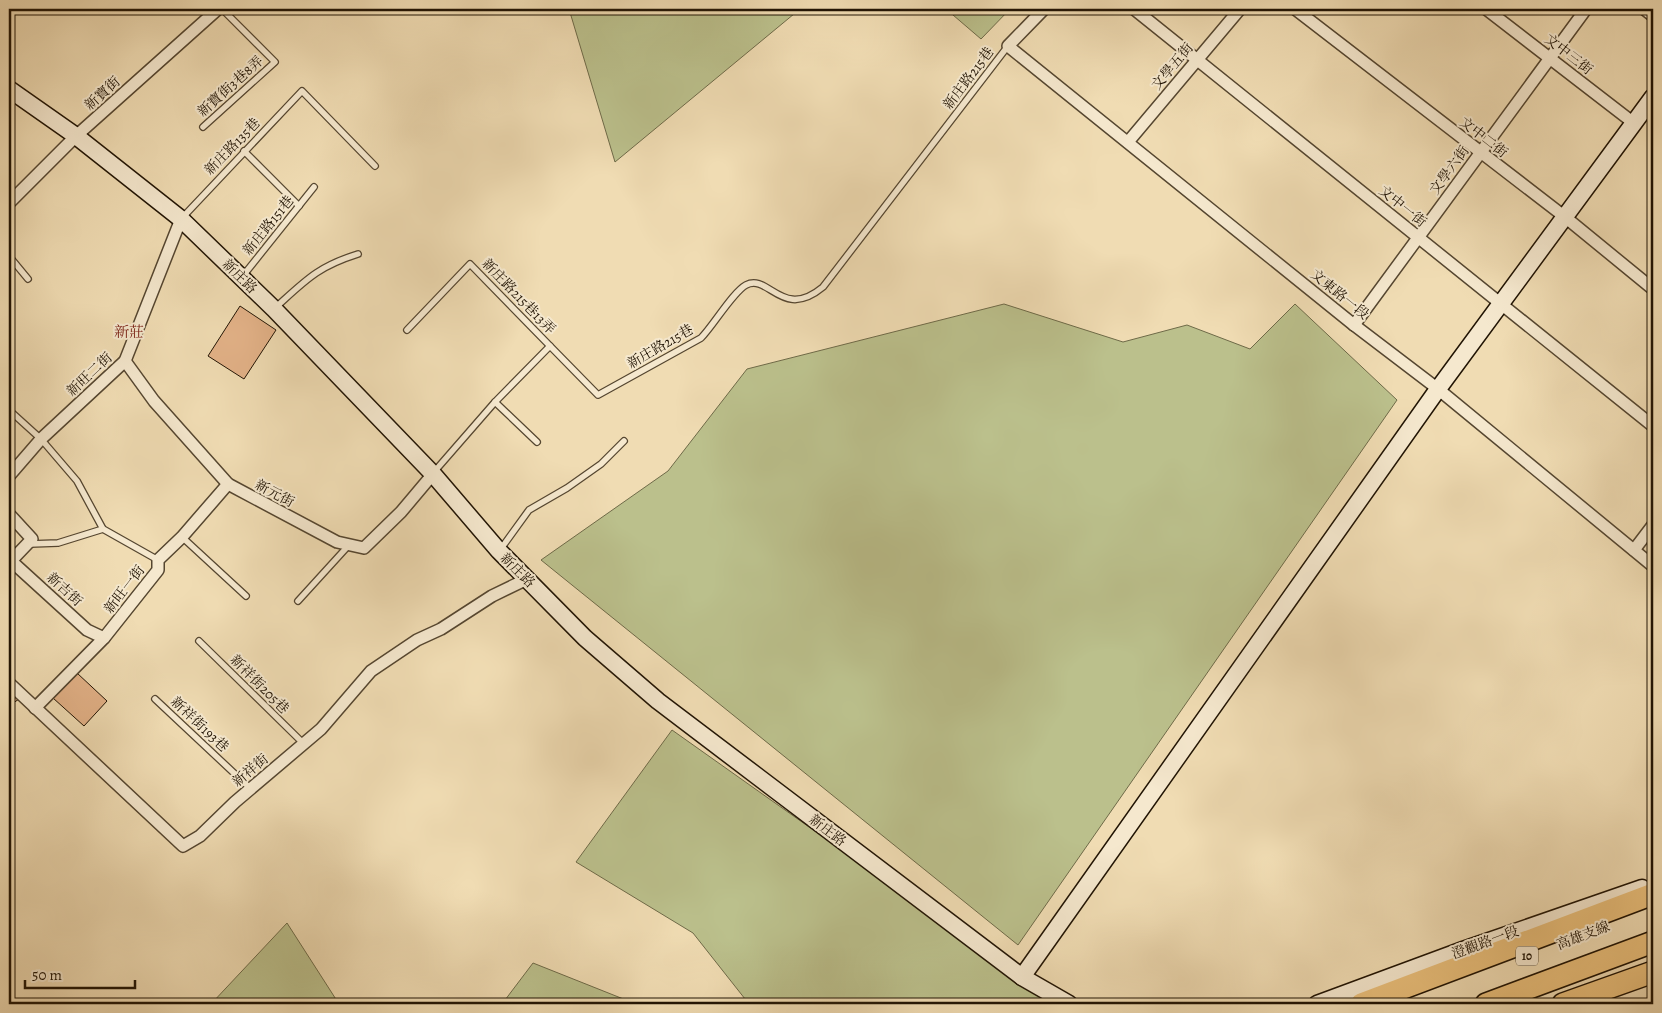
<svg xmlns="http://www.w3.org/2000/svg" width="1662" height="1013" viewBox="0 0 1662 1013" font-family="Alegreya,'Noto Serif TC',serif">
  <rect width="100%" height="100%" fill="#f0dcb3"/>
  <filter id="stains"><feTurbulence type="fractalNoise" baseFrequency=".004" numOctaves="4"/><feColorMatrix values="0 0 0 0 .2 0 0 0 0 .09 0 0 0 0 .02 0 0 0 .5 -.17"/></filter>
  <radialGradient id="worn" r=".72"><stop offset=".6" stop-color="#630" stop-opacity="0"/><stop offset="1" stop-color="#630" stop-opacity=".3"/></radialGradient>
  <!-- green -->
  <g fill="#bbc08c" stroke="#6e6a48">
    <polygon points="569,9 800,9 615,162"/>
    <polygon points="946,9 1010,9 981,39"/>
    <polygon points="1004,304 1123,342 1187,325 1250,349 1295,304 1397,400 1018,945 541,560 668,471 747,369"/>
    <polygon points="672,730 1059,1004 749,1004 693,933 576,862"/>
    <polygon points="287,923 339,1004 211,1004"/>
    <polygon points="533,963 636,1004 502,1004"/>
  </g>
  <!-- building -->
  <g fill="#e3b288" stroke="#211404">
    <polygon points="240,306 276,330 244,379 208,356"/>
    <polygon points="77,673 107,701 84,726 53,698"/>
    <polygon points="9,684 19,699 9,706"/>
  </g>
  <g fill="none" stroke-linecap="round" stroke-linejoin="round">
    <!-- lane casing -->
    <g stroke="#554630" stroke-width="8">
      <g id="lane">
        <polyline points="203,127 275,62 222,9"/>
        <polyline points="244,151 299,206"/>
        <polyline points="183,217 302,91 375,166"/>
        <polyline points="9,256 28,279"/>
        <polyline points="242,277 314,187"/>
        <path d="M275,308c31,-28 42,-41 83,-54"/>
        <polyline points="407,330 470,264 550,346"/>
        <polyline points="495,402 537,442"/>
        <polyline points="9,410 41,439 77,481 103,529 158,560"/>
        <path d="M434,472l61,-70 55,-56 48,49 103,-57c12,-12 32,-46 45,-53 23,-12 36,36 77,2l185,-241"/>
        <polyline points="182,537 246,596"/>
        <polyline points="30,544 58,543 103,529"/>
        <polyline points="500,550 529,510 567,488 601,464 624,441"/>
        <polyline points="298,601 349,545"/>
        <polyline points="199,641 304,744"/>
        <polyline points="155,699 251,789"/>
      </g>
    </g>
    <!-- street casing -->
    <g stroke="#554630" stroke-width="14">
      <g id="street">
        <polyline points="1044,9 1008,46 1354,325 1438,389 1653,566"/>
        <polyline points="1134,9 1653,426"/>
        <polyline points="1295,9 1565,217 1653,289"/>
        <polyline points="1486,9 1635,124"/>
        <polyline points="1644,9 1653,16"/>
        <polyline points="1128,142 1240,9"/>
        <polyline points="9,203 76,136 218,9"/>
        <polyline points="1354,325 1586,9"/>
        <polyline points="125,361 154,401 228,484 337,542 364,548 401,512 433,474"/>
        <polyline points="9,476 41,439 125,361 181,219"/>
        <polyline points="9,514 32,539 11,561"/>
        <polyline points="1634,550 1653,525"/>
        <polyline points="9,559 87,630 104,638"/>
        <polyline points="9,683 183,846 200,836 235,802 321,729 371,671 417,640 441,629 492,596 527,579"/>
        <polyline points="35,708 104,638 158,570 158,560 182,537 228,484"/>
      </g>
    </g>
    <!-- secondary casing -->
    <g stroke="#211404" stroke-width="19">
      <g id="secondary">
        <polyline points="9,89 76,136 181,219 274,309 433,474 499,551 585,638 658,701 1022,977 1069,1004"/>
        <polyline points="1022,977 1438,389 1653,97"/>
        <polyline points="1317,1004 1463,950 1642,888"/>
      </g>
    </g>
    <!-- highway casing -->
    <g stroke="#211404" stroke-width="24">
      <g id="highway">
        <polyline points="1361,1004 1653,894"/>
        <polyline points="1486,1004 1653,942"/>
        <polyline points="1563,1004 1653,972"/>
      </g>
    </g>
    <!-- lane -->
    <use href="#lane" stroke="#f5e8ce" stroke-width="5.5"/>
    <!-- street -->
    <use href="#street" stroke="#f5e8ce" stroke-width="11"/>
    <!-- secondary -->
    <use href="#secondary" stroke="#f5e8ce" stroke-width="16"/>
    <!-- highway -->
    <use href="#highway" stroke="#e8be7a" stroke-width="21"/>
  </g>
  <g text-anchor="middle" stroke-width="4" stroke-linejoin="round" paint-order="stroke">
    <!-- shield labels -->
    <rect fill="#f5e8ce" stroke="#615441" stroke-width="1" x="1516" y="946.5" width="22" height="19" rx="4"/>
    <g font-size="12" font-weight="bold" fill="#211404">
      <text x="1527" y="960">10</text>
    </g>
    <!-- street labels -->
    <g font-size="14" fill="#211404" stroke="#f5e8ce">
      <text transform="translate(1569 54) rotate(38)" y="5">文中三街</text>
      <text transform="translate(1172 66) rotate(-50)" y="5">文學五街</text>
      <text transform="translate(968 78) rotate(-53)" y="5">新庄路215巷</text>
      <text transform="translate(230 86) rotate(-42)" y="5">新寶街3巷8弄</text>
      <text transform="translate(102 93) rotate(-42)" y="5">新寶街</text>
      <text transform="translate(1484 137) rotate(38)" y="5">文中二街</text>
      <text transform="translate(232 146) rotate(-46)" y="5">新庄路135巷</text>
      <text transform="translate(1449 170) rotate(-54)" y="5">文學六街</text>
      <text transform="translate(1403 206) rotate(39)" y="5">文中一街</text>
      <text transform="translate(268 225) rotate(-51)" y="5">新庄路151巷</text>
      <text transform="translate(240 276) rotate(44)" y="5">新庄路</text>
      <text transform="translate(1340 294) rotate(39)" y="5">文東路一段</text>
      <text transform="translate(519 296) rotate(46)" y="5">新庄路215巷13弄</text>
      <text transform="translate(660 346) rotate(-30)" y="5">新庄路215巷</text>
      <text transform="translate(89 374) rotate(-43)" y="5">新旺二街</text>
      <text transform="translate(275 493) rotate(28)" y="5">新元街</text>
      <text transform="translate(518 570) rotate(45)" y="5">新庄路</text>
      <text transform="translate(65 589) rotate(42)" y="5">新吉街</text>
      <text transform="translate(124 589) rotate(-52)" y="5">新旺一街</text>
      <text transform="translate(260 684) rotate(45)" y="5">新祥街205巷</text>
      <text transform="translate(200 724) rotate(43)" y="5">新祥街193巷</text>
      <text transform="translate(250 770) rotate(-40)" y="5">新祥街</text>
      <text transform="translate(828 830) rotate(37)" y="5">新庄路</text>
      <text transform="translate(1583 935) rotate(-21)" y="5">高雄支線</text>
      <text transform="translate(1485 942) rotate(-20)" y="5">澄觀路一段</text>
    </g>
    <!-- neighbourhood labels -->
    <g font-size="15" fill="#7a1f14" stroke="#f5e8ce">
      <text x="129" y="337">新莊</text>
    </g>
  </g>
  <!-- margin -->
  <rect width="1662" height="1013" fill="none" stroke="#f0dcb3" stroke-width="30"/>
  <rect x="10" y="10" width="1642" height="993" fill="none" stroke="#211404" stroke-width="2.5"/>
  <rect x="15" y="15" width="1632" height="983" fill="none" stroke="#211404"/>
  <!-- scale -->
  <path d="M25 980v8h110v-8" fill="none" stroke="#211404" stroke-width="2.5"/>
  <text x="32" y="980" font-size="15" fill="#211404" stroke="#f5e8ce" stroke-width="4" paint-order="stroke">50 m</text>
  <rect width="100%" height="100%" filter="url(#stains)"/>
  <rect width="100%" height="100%" fill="url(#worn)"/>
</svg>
